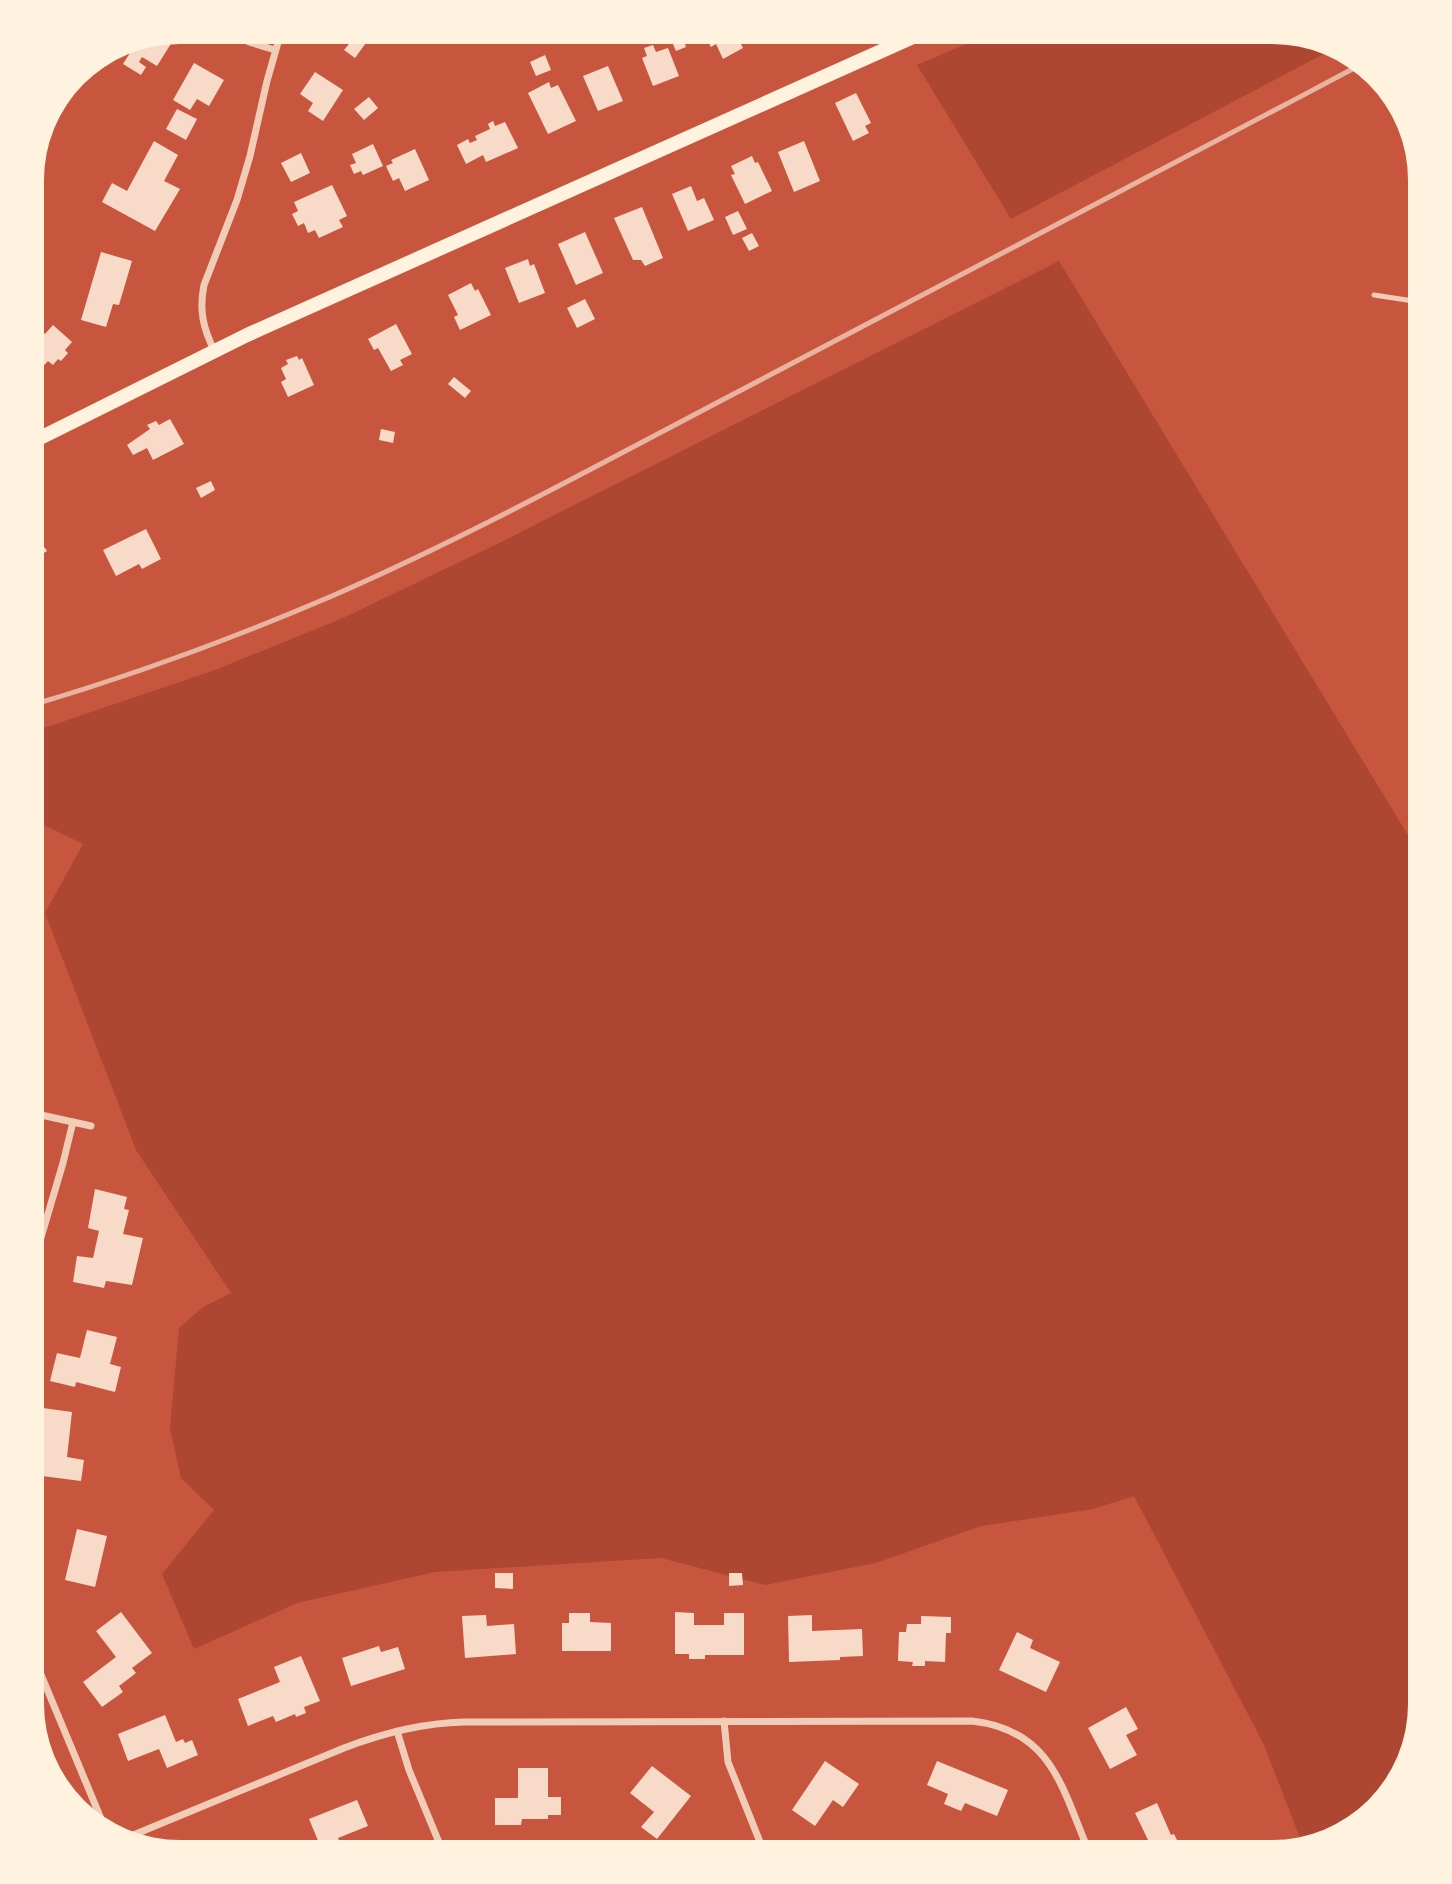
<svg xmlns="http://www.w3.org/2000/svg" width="1452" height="1884" viewBox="0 0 1452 1884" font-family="'Asap Condensed',sans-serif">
  <rect width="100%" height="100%" fill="#c8553d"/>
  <!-- green -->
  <g fill="#ae4732">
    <polygon points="994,32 1281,32 1335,48 1011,219 917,65"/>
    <polygon points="1059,261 1420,855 1420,1704 1401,1778 1354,1828 1302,1843 1264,1745 1134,1496 1093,1509 981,1526 876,1563 765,1585 661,1558 435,1572 297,1603 194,1649 162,1574 214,1510 181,1478 170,1428 179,1328 203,1307 231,1293 136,1150 45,913 83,844 32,819 32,732 215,670 343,618 495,545"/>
  </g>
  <!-- building -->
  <g fill="#f7dbc8">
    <polygon points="332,32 374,32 355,58 344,50 349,44"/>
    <polygon points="703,32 735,32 743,48 723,59 716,44 711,47"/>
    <polygon points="681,33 686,47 676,51 670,37"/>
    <polygon points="161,35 172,42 157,66 142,57 139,62 146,67 141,75 123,64 138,40"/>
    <polygon points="653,45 656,52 668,48 679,76 653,86 642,58 647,56 644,48"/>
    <polygon points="545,55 551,70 536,76 530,62"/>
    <polygon points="194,63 224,80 209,106 197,99 190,110 173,100"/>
    <polygon points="608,66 623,101 598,111 583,76"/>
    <polygon points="315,72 343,90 323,121 308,111 313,103 300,94"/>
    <polygon points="549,82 551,88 558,85 576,121 548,134 528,93"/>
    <polygon points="856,93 871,123 865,126 869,133 853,141 835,103"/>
    <polygon points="369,97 378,108 364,120 354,109"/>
    <polygon points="177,109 197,119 186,140 166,129"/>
    <polygon points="493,121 495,126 505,122 518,148 486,162 483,155 466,164 457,145 468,139 470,143 477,140 475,136 490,129 488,124"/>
    <polygon points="154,141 178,155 164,181 180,189 155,231 102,202 112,183 127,191"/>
    <polygon points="804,141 820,181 794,192 778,152"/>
    <polygon points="373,144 383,166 363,175 361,171 354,174 350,165 356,163 352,154"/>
    <polygon points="415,149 429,180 405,191 399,178 393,181 386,166 393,163 391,160"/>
    <polygon points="301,153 310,173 291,182 281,163"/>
    <polygon points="752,156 755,163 758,162 772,191 745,204 731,175 735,174 731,166"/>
    <polygon points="332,185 347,216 339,220 343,227 319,238 315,230 308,233 304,223 298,226 292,214 298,211 294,202"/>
    <polygon points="691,186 697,201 704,198 714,220 688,231 672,194"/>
    <polygon points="642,207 663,258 645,266 641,260 633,260 614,218"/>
    <polygon points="738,211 747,229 733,235 725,217"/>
    <polygon points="585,232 603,273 576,285 558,244"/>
    <polygon points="752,233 759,246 749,251 742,238"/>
    <polygon points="101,252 132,261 119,305 113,304 106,327 81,320"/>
    <polygon points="528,259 530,266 534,264 545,293 519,303 505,268"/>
    <polygon points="471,283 475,291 478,289 491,315 460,330 454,317 458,315 448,295"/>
    <polygon points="585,299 595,319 577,328 567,308"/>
    <polygon points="396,324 412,354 400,360 403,365 391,371 378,348 374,350 368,339"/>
    <polygon points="34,325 45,334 53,325 72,342 65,350 68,353 61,361 58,359 53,365 48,361 37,373 32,368 32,327"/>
    <polygon points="297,356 299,360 302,358 314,385 288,397 281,382 286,379 281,368 288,364 286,360"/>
    <polygon points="454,377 471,391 465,398 448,384"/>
    <polygon points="170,419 184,444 153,460 147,448 133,455 127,445 150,429 147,425 156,421 159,425"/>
    <polygon points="381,429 395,432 393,443 379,440"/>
    <polygon points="211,481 215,490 201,498 196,488"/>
    <polygon points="32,529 47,551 33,560 32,559"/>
    <polygon points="146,529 161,559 142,569 139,564 116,576 103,550"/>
    <polygon points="95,1189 127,1197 124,1209 129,1210 123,1234 143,1238 132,1285 106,1281 104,1288 73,1282 77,1256 93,1258 99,1231 88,1228"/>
    <polygon points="87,1330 117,1337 110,1364 121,1367 115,1392 76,1382 75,1387 50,1381 57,1353 80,1358"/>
    <polygon points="43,1408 72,1412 67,1457 84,1460 81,1481 34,1475"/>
    <polygon points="77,1529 107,1536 95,1587 65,1580"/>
    <polygon points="495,1573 513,1573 513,1589 495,1588"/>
    <polygon points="729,1573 742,1573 743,1585 729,1586"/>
    <polygon points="121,1612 152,1653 132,1668 136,1673 119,1686 123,1692 102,1707 83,1682 116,1657 96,1631"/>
    <polygon points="675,1612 694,1613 694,1625 724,1625 724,1613 744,1613 744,1655 705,1655 705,1659 689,1659 689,1654 675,1654"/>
    <polygon points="569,1613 590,1613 590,1622 611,1623 611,1651 562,1651 562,1623 569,1623"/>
    <polygon points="486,1615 487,1626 514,1624 516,1654 465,1658 462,1616"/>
    <polygon points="812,1615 812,1631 862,1629 863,1656 840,1657 840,1660 789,1662 788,1616"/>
    <polygon points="921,1616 951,1617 951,1633 946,1633 945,1662 925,1661 925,1666 912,1666 913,1662 898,1661 899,1632 906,1632 907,1624 921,1624"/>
    <polygon points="1017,1632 1033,1640 1030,1648 1060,1662 1046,1692 999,1670"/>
    <polygon points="379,1646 381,1652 398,1647 405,1669 351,1686 342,1658"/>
    <polygon points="301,1656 320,1701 304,1707 306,1713 296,1717 295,1714 276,1722 273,1716 248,1726 238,1699 280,1682 274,1667"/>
    <polygon points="1126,1707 1138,1729 1126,1735 1137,1755 1110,1769 1088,1728"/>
    <polygon points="165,1715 176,1742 183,1739 185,1743 192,1740 198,1755 167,1768 159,1749 128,1761 118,1734"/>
    <polygon points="825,1761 859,1784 843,1807 833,1800 815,1826 792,1810"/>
    <polygon points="937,1761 1008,1790 997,1816 965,1803 961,1811 944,1804 948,1794 927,1785"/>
    <polygon points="652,1766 691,1796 657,1839 641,1827 654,1812 630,1793"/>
    <polygon points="518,1768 548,1768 548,1797 561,1797 561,1815 548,1815 548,1819 522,1819 521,1825 495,1825 495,1798 518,1798"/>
    <polygon points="357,1800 368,1826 338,1838 344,1852 314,1852 312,1846 319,1843 309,1819"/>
    <polygon points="1157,1803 1171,1835 1174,1834 1183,1852 1149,1852 1145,1844 1149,1842 1135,1813"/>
  </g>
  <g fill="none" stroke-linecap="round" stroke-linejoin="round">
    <!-- service -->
    <polyline stroke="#f1ccb7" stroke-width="5" points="1374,295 1420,302"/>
    <!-- minor -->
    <g stroke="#f1ccb7" stroke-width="7">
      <polyline points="230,32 249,42 275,50"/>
      <path d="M214,350c-11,-22 -15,-40 -10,-65l33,-85 13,-44 17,-75 14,-49"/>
      <polyline points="32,1113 91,1126"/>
      <polyline points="32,1268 63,1163 73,1122"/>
      <polyline points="32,1653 107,1833"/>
      <polyline points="724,1721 728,1762 764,1852"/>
      <polyline points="397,1731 409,1770 443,1852"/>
      <path d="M126,1838l218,-90c39,-15 78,-25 120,-26l508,-1c80,9 90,67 117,131"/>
    </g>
    <!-- secondary -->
    <polyline stroke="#fff3e0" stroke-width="14" points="32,442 247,335 924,32"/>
    <!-- rail -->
    <path stroke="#e9b49f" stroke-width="5" d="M32,705c102,-30 202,-67 300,-109 142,-62 279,-138 417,-210 204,-107 408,-213 611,-321"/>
  </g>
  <!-- crop -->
  <path d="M0 0H1452V1884H0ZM180 44H1272A136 136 0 0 1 1408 180V1704A136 136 0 0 1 1272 1840H180A136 136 0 0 1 44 1704V180A136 136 0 0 1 180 44Z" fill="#fff3e0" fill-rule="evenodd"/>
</svg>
